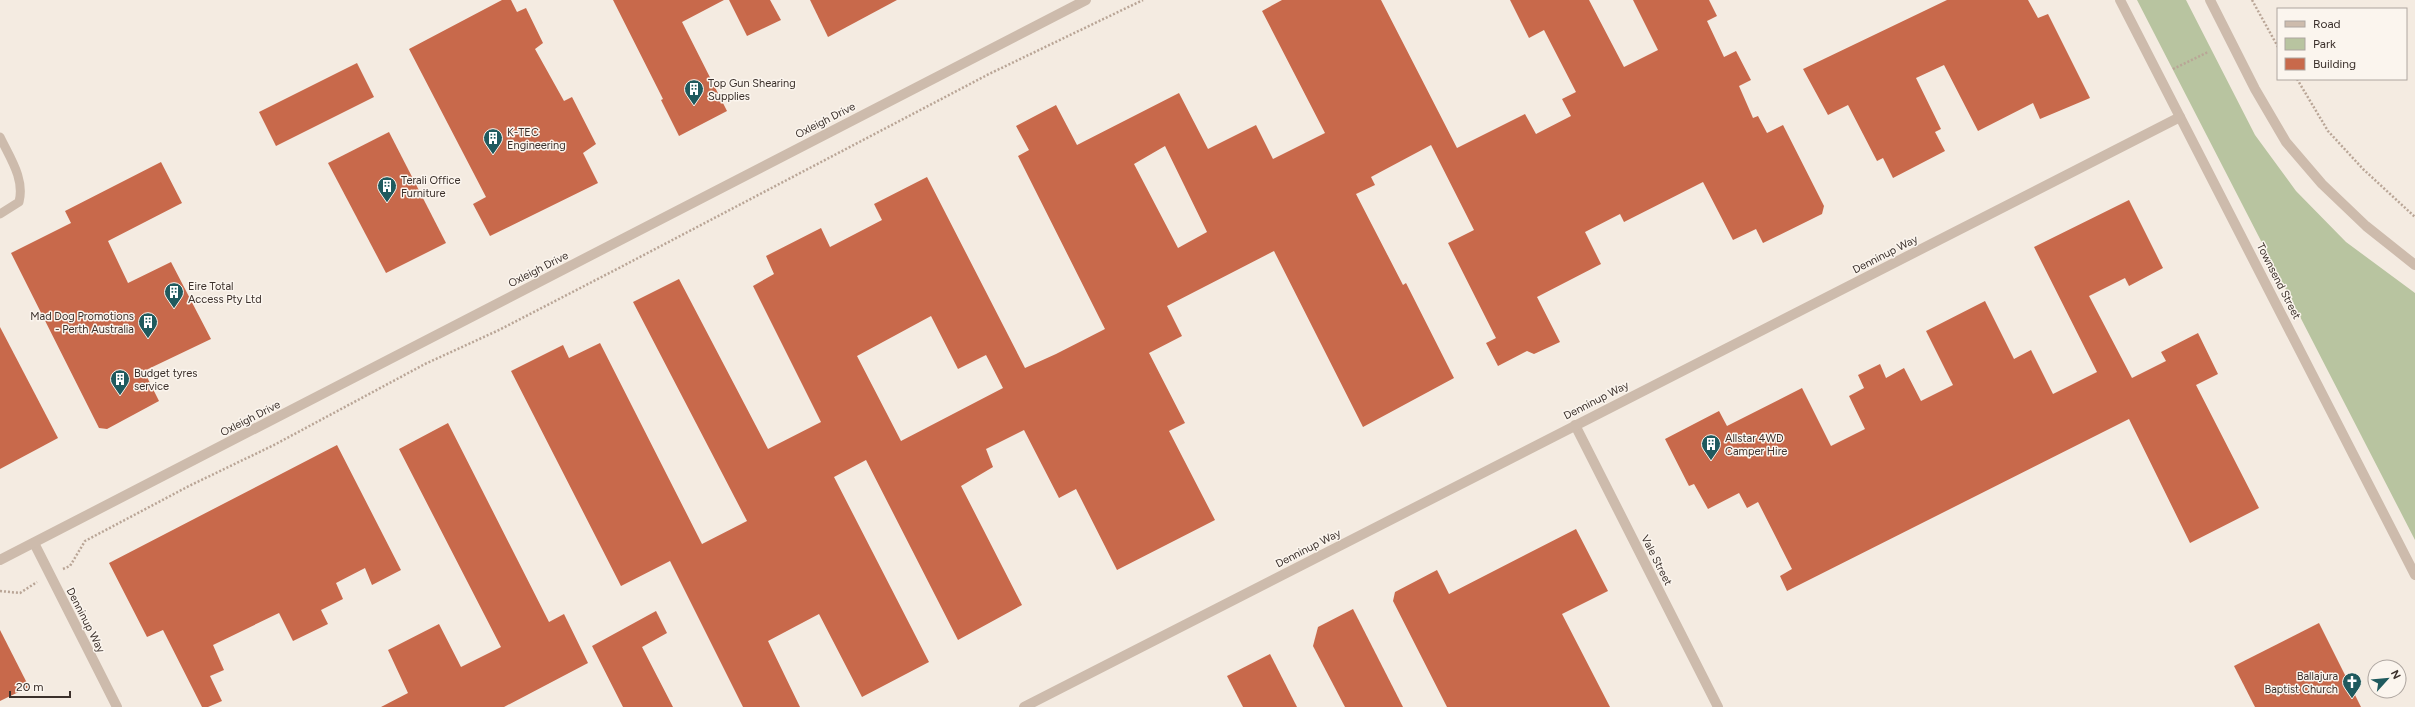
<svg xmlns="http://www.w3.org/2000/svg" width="2415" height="707" viewBox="0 0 2415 707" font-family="Figtree,sans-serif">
  <rect width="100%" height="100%" fill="#f4ebe1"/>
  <!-- green -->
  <polygon fill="#b8c4a0" points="2137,0 2186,0 2255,135 2296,191 2346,242 2415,293 2415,540"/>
  <!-- building -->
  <g fill="#c8694b" fill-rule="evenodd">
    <polygon points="502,0 511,0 517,12 526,8 543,43 535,49 564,101 572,97 596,144 583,153 598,183 490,236 473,204 486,197 409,49"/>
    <polygon points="613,0 724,0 682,22 727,111 679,136 661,100 663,99"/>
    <polygon points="729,0 770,0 781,20 747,36"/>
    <polygon points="810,0 897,0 828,37"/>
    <path d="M1282,0h99l76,148 68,-34 11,20 35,-18 -9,-17 14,-7 -32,-62 -15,8 -19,-38h79l35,67 34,-17 -25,-50h76l8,16 -10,5 17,36 12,-6 15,29 -12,6 14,32 5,-2 9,17 16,-8 41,81 -2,8 -59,29 -7,-14 -23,11 -30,-58 -79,40 -4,-8 -35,18 16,32 -64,33 23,45 -26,12 -7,-3 -29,15 -12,-23 10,-5 -48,-95 26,-13 -43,-85 -60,32 4,8 -19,9 47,91 3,-2 48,95 -91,49 -89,-176 -107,55 15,30 -33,17 36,70 -16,8 46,89 -98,50 -41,-81 -17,9 -35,-68 -38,19 7,18 -32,19 61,119 -64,35 -92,-180 -32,17 95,185 -67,35 -43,-83 -51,27 32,66h-57l-73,-146 -49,25 -110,-215 52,-26 6,13 31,-15 102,201 45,-23 -114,-219 46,-23 89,170 53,-27 -68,-136 21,-12 -8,-18 55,-28 9,19 52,-27 -8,-16 53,-27 98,191 31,-14 49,-25 -87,-173 11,-6 -13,-24 40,-21 21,40 102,-52 29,56 48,-24 17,34 52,-26 -63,-122zM1165,146l42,86 -29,16 -44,-84zM931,316l27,53 28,-14 17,33 -102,53 -44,-85z"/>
    <polygon points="1947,0 2028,0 2038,18 2048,14 2090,98 2040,119 2033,103 1978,131 1944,65 1916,78 1941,129 1935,132 1945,151 1893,178 1883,158 1877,161 1848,105 1828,115 1803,69"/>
    <polygon points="357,63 374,97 276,146 259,112"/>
    <polygon points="389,132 446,243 386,273 328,163"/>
    <polygon points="161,162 182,203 108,241 128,283 171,262 211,339 144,371 159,401 107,429 99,428 11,253 71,223 65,211"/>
    <polygon points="2129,200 2163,268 2129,286 2125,278 2089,296 2132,378 2166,361 2161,352 2198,333 2218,374 2196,385 2259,508 2190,543 2129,419 1787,591 1780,576 1792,569 1758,502 1747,508 1739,493 1708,509 1694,484 1689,486 1665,439 1719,411 1727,426 1802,388 1831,446 1865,429 1849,396 1864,388 1858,375 1880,364 1886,378 1904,368 1921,401 1953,385 1926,331 1985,301 2014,359 2031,350 2053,394 2097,372 2034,247"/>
    <polygon points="0,327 58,438 0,469"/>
    <polygon points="448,423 549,622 564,614 588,663 504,707 381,707 408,693 388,650 439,624 461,667 501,647 399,449"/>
    <polygon points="337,445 401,570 372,585 365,568 336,583 343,599 321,610 328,624 293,641 279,613 213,645 224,670 210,676 222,701 208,707 202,707 163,630 147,637 109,563"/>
    <polygon points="1576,529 1608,591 1562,614 1610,707 1447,707 1393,601 1395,592 1437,570 1449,594"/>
    <polygon points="1353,609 1403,707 1345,707 1313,646 1318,627"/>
    <polygon points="656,611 667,633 642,647 673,707 623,707 592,646"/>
    <polygon points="2319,623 2361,707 2255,707 2234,666"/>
    <polygon points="0,630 29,687 0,701"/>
    <polygon points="1270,654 1297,707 1243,707 1227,676"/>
  </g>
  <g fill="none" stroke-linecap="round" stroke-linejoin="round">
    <!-- path -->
    <g stroke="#b9a596" stroke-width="2.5" stroke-dasharray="2 2" stroke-linecap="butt">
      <polyline points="2252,0 2278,47"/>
      <polyline points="2173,69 2208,52"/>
      <polyline points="2297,79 2328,131 2363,169 2415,217"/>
      <polyline points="63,569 70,566 85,541 189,486 274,445 425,364 499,330 619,268 989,74 1143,0"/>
      <polyline points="0,591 20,593 37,582"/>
    </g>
    <!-- service -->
    <path stroke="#cdbbac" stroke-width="9" d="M0,137c10,21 25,42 19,65l-19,12"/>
    <!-- minor -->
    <g stroke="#cdbbac" stroke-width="10">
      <polyline points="2120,0 2415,575"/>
      <polyline points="1575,425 1718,707"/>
      <polyline points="34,543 117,707"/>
      <polyline points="1024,707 2180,117"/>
    </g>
    <!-- tertiary -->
    <g stroke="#cdbbac" stroke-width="10">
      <polyline points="2210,0 2255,89 2286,142 2322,184 2366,226 2415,265"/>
      <polyline points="0,560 1086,0"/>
    </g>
  </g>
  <!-- icons -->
  <defs>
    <g id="building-pin" transform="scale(1)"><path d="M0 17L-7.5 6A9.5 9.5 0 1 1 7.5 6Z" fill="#1f5a5e" stroke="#fbf5ee"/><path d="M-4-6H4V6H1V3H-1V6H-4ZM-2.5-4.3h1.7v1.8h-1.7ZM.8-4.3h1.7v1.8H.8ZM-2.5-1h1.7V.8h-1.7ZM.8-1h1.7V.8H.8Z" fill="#fff"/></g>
    <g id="church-pin" transform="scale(1)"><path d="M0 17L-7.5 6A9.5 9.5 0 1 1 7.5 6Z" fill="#1f5a5e" stroke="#fbf5ee"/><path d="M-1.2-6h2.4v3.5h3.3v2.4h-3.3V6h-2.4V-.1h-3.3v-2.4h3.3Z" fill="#fff"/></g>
  </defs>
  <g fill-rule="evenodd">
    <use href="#building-pin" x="694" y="89"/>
    <use href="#building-pin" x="493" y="138"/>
    <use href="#building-pin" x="387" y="186"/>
    <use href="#building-pin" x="174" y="292"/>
    <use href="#building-pin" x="148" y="322"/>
    <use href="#building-pin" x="120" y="379"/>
    <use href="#building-pin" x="1711" y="444"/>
    <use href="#church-pin" x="2352" y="682"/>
  </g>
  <g text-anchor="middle" stroke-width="3" stroke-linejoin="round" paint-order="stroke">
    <!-- poi labels -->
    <g font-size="11" fill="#3b302b" stroke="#fbf5ee" text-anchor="start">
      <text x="708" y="87">Top Gun Shearing<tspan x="708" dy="13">Supplies</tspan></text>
      <text x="507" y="136">K-TEC<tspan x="507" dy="13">Engineering</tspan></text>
      <text x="401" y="184">Terali Office<tspan x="401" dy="13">Furniture</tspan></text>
      <text x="188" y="290">Eire Total<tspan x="188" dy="13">Access Pty Ltd</tspan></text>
      <text x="134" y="320" text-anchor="end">Mad Dog Promotions<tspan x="134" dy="13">- Perth Australia</tspan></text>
      <text x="134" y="377">Budget tyres<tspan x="134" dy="13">service</tspan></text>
      <text x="1725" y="442">Allstar 4WD<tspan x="1725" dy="13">Camper Hire</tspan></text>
      <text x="2338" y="680" text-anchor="end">Ballajura<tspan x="2338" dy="13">Baptist Church</tspan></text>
    </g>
    <!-- street labels -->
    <g font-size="11" fill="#3b302b" stroke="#fbf5ee">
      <text transform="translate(825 120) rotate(-27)" y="4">Oxleigh Drive</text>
      <text transform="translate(1885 254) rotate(-27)" y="4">Denninup Way</text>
      <text transform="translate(538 269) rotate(-27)" y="4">Oxleigh Drive</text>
      <text transform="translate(2279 281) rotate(63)" y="4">Townsend Street</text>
      <text transform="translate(1596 400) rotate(-27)" y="4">Denninup Way</text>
      <text transform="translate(250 418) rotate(-27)" y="4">Oxleigh Drive</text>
      <text transform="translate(1308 548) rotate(-27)" y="4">Denninup Way</text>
      <text transform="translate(1657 560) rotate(63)" y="4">Vale Street</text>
      <text transform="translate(86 620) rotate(63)" y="4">Denninup Way</text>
    </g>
  </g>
  <!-- legend -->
  <rect x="2277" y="8" width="130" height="72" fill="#fbf5ee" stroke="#aea6a0"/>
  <rect x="2285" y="21" width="20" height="6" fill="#cdbbac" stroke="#aea6a0"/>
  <text x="2313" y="28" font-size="12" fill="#3b302b">Road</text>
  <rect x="2285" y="38" width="20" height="12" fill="#b8c4a0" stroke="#aea6a0"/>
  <text x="2313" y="48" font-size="12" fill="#3b302b">Park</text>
  <rect x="2285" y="58" width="20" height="12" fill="#c8694b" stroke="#aea6a0"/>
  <text x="2313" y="68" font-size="12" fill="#3b302b">Building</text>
  <!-- north arrow -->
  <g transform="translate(2387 679) rotate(63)"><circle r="19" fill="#fbf5ee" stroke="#aea6a0"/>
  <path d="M0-3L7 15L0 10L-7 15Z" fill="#1f5a5e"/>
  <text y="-6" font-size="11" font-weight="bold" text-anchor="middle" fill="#3b302b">N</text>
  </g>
  <!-- scale -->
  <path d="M10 691v6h60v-6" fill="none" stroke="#3b302b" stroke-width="2"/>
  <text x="16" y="691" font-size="12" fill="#3b302b" stroke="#fbf5ee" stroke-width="3" paint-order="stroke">20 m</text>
</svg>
